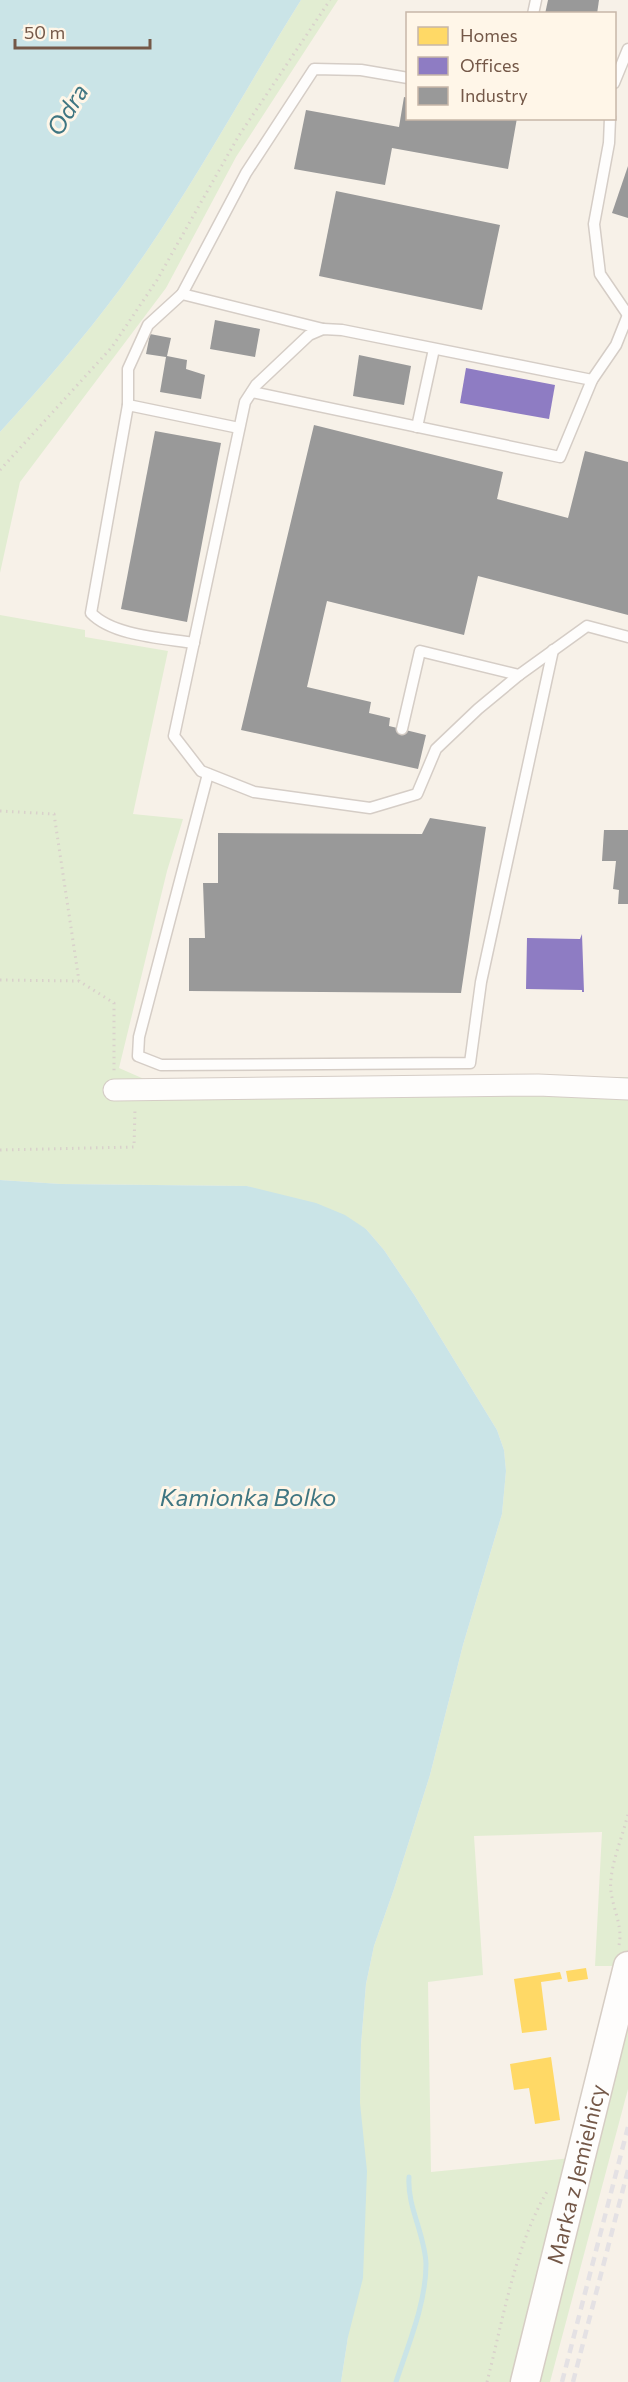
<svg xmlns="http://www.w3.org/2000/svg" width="628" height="2382" viewBox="0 0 628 2382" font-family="Commissioner,sans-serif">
  <rect width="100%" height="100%" fill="#f7f1e8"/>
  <!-- green -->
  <g fill="#e2edd2">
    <path d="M301,0h37l-102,157 -70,131 -146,194 -20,91v-141c42,-46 83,-93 120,-143 67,-91 121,-193 181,-289z"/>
    <polygon points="0,615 85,630 85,637 168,651 133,814 183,819 167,871 119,1068 144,1079 628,1077 628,1966 595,1966 602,1832 474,1836 483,1975 428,1982 431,2172 582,2157 628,1966 628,2089 550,2382 341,2382 348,2337 360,2103 361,2045 366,1984 374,1946 394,1889 430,1775 463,1645 502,1514 506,1471 504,1450 497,1430 415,1296 384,1250 366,1229 247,1186 61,1184 0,1180"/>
  </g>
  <!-- water -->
  <g fill="#cae4e7">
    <path d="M0,0h301c-60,96 -114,198 -181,289 -37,50 -78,97 -120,143z"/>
    <polygon points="0,1180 61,1184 247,1186 316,1203 345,1215 366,1229 384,1250 415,1296 497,1430 504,1450 506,1471 502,1514 463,1645 430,1775 394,1889 374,1946 366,1984 361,2045 360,2103 367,2171 363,2278 348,2337 341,2382 0,2382"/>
  </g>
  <!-- homes -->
  <g fill="#ffd966">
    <polygon points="586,1968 588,1979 568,1982 566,1971"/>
    <polygon points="560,1972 562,1979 541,1982 547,2030 522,2033 514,1979"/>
    <polygon points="551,2057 560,2120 535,2124 529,2088 514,2090 510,2064"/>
  </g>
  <!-- offices -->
  <g fill="#8e7cc3">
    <polygon points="466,368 555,385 549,419 460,403"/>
    <polygon points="582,934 584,992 582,992 582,990 526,989 527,938 580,939"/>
  </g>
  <!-- industry -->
  <g fill="#999">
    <polygon points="548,0 599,0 597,14 545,14"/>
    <polygon points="404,97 408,98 408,118 517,118 508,169 392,148 385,185 294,169 306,110 399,127"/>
    <polygon points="628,166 628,218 612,213"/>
    <polygon points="336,191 500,225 482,310 319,276"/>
    <polygon points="215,320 260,329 255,357 210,349"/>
    <polygon points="150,334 171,338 167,356 187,360 186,369 205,375 201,399 160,392 166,357 146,354"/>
    <polygon points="359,355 411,366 404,405 353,396"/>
    <polygon points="314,425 503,472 497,499 568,518 585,451 628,462 628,615 478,576 464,635 327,601 307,687 371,702 369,713 390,718 389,726 426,735 418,769 241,730"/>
    <polygon points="155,431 221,443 187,622 121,609"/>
    <polygon points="430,818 486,827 461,993 189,991 189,938 205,938 203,883 218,883 218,833 422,834"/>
    <polygon points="604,830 628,830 628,904 618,904 619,890 613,889 616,861 602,861"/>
  </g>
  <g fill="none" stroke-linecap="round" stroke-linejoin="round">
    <!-- stream -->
    <path stroke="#cae4e7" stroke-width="5" d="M396,2382c12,-37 30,-78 30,-118 -1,-30 -19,-57 -17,-87"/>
    <!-- lane casing -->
    <g stroke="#d5cdc6" stroke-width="13">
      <g id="lane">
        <polyline points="533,14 536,0"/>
        <polyline points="614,83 628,49"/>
        <polyline points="610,118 609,143 594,224 600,274 628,315"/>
        <polyline points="182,294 246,173 314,69 361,70 408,78"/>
        <polyline points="592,380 342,330 323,329 309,335 256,385 245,402 174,736 201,771 254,792 370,808 417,794 436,749 478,709 519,675 587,626 628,637"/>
        <polyline points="252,392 560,457 592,380 616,345 628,315"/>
        <polyline points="128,405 128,369 148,325 182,294 323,329"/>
        <polyline points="417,427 434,349"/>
        <path d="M194,643c-31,-5 -81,-7 -103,-30l37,-208 111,23"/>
        <polyline points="402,729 420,651 519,675"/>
        <polyline points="208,774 139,1037 138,1056 161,1065 470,1063 481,982 553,650"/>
      </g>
    </g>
    <!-- street casing -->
    <g stroke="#d5cdc6" stroke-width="23">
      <polyline id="street" points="114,1090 538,1085 628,1089"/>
    </g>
    <!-- secondary casing -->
    <g stroke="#d6cdc4" stroke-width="31">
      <g id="secondary">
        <path id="s1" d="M525,2382l103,-416"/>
      </g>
    </g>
    <!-- path -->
    <g stroke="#d9d1cb" stroke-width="3" stroke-dasharray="1.5 4.5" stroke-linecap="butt">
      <polyline points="0,470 112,347 157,280 238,137 330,0"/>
      <polyline points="0,811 54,814 79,981 114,1003 114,1073"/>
      <polyline points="0,980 79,981"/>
      <polyline points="0,1150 134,1147 135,1109"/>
      <path d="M619,1945c5,-22 -11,-43 -8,-66 2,-21 12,-44 17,-65"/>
      <path d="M487,2382c16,-62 28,-137 61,-192"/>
    </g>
    <!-- lane -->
    <use href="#lane" stroke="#fefdfc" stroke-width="10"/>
    <!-- street -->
    <use href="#street" stroke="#fefdfc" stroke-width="21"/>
    <!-- secondary -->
    <use href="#secondary" stroke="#fefdfc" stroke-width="28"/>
    <!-- rail -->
    <g stroke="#e4e1e4" stroke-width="4.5" stroke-dasharray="9 6" stroke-linecap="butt">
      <polyline points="562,2382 628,2127"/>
      <polyline points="573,2382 628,2170"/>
    </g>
  </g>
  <g text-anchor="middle" stroke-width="6" stroke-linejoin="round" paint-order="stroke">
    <!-- street labels -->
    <g font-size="22" fill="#745848" stroke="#fff6e8">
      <text dy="8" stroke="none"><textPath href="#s1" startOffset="214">Marka z Jemielnicy</textPath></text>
    </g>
    <!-- water labels -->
    <g font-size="24" font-style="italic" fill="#3f7682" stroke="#fff6e8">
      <text transform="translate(68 110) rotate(-58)" y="8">Odra</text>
      <text x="248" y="1506">Kamionka Bolko</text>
    </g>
  </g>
  <!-- legend -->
  <rect x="406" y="12" width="210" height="108" fill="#fff6e8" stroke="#c7b7a8" stroke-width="1.5"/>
  <rect x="418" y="27" width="30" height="18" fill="#ffd966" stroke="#c7b7a8" stroke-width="1.5"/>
  <text x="460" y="42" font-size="18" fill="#745848">Homes</text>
  <rect x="418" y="57" width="30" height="18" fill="#8e7cc3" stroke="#c7b7a8" stroke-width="1.5"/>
  <text x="460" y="72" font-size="18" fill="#745848">Offices</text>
  <rect x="418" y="87" width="30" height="18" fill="#999999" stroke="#c7b7a8" stroke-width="1.5"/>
  <text x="460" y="102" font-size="18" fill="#745848">Industry</text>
  <!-- scale -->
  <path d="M15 39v9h135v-9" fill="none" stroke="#745848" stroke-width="3"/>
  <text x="24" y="39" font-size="18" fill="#745848" stroke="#fff6e8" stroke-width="4.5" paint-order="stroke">50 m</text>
</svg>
